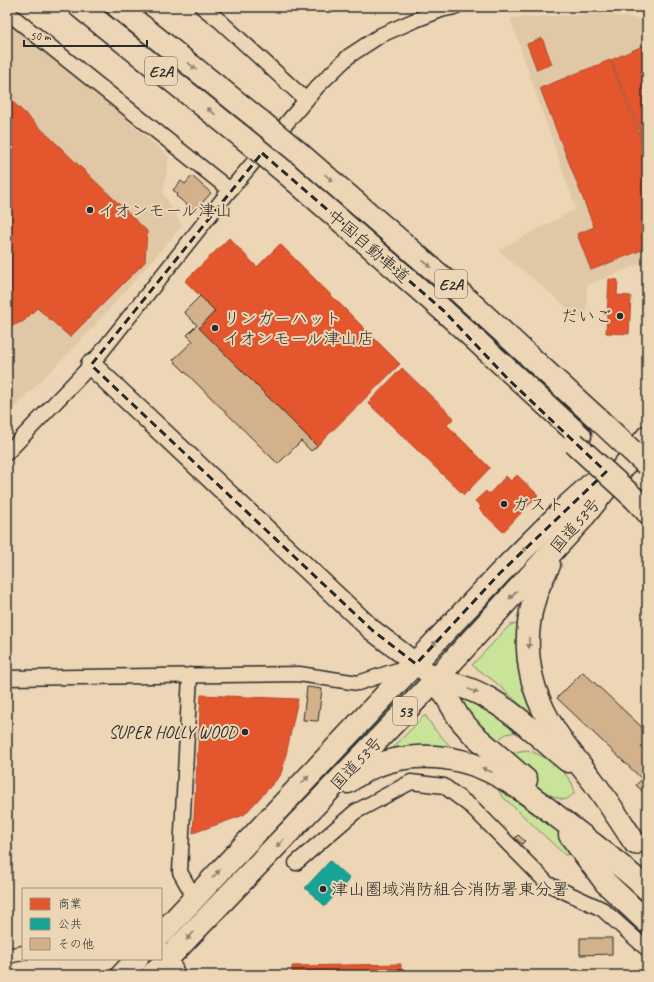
<svg xmlns="http://www.w3.org/2000/svg" width="654" height="982" viewBox="0 0 654 982" font-family="Caveat,'Klee One',sans-serif">
  <rect width="100%" height="100%" fill="#ecd6b5"/>
  <filter id="ink" filterUnits="userSpaceOnUse"><feTurbulence type="fractalNoise" baseFrequency=".025" numOctaves="2"/><feDisplacementMap in="SourceGraphic" scale="8" xChannelSelector="R" yChannelSelector="G"/><feConvolveMatrix kernelMatrix="1 2 1 2 8 2 1 2 1" color-interpolation-filters="sRGB"/></filter>
  <g filter="url(#ink)">
    <!-- built -->
    <g fill="#e0c8a6">
      <polygon points="602,14 647,20 647,261 587,285 586,323 498,250 576,209 510,18"/>
      <polygon points="7,21 115,109 169,157 163,193 182,226 90,331 7,415"/>
    </g>
    <!-- green -->
    <g fill="#c9e399" stroke="#7a8762">
      <path d="M517,624c-2,38 1,57 16,92l-39,-35 -22,-16 38,-40z"/>
      <polygon points="457,695 488,710 516,732 506,734 496,741 467,713"/>
      <polygon points="425,715 435,730 454,750 396,753 394,747"/>
      <path d="M526,750c16,3 50,26 48,43 -3,4 -8,8 -13,6 -14,-3 -40,-25 -53,-34l1,-12z"/>
      <path d="M497,787h4c18,14 70,45 72,67l-8,1 -64,-60z"/>
    </g>
    <!-- shops -->
    <g fill="#e4572e" stroke="#ac4a2d">
      <polygon points="542,38 552,64 537,70 527,44"/>
      <polygon points="647,44 647,150 611,60"/>
      <polygon points="610,60 647,154 647,248 591,270 577,234 594,227 540,88"/>
      <polygon points="7,96 147,231 145,262 70,337 37,308 24,321 7,328"/>
      <polygon points="229,238 257,267 280,244 400,364 317,446 199,328 215,311 185,281"/>
      <polygon points="609,279 618,280 617,295 631,296 629,334 606,333"/>
      <polygon points="402,368 454,418 447,425 490,468 464,495 368,403"/>
      <polygon points="517,475 538,495 503,532 479,509 481,507 475,501 486,491 489,494 506,476 511,481"/>
      <polygon points="201,695 298,699 284,764 280,776 244,815 193,833"/>
      <polygon points="401,964 401,975 292,975 292,966"/>
    </g>
    <!-- public -->
    <polygon fill="#17a398" stroke="#1d7f77" points="330,861 350,879 325,906 305,888"/>
    <!-- building -->
    <g fill="#d3b18a" stroke="#2b2b2b">
      <polygon points="192,176 211,193 195,211 176,196 178,194 173,190 181,181 185,184"/>
      <polygon points="200,296 215,311 199,328 317,446 311,451 301,441 278,464 173,360 193,341 187,335 197,325 184,312"/>
      <polygon points="583,672 647,732 647,796 636,785 642,779 557,698"/>
      <polygon points="307,687 322,689 318,721 303,720"/>
      <polygon points="518,835 525,841 522,844 515,838"/>
      <polygon points="580,938 612,938 612,954 580,955"/>
    </g>
    <g fill="none" stroke-linecap="round" stroke-linejoin="round">
      <!-- street casing -->
      <g stroke="#2b2b2b" stroke-width="17">
        <g id="street">
          <polyline points="202,7 220,21 306,100"/>
          <polyline points="7,12 230,190"/>
          <polyline points="7,453 91,365 230,190 317,87 349,56 381,35 413,21 441,10 455,7"/>
          <polyline points="190,675 180,872 194,897"/>
          <polyline points="7,678 299,674 358,683 410,666"/>
          <polyline points="296,863 355,812 411,782 444,786 473,808 548,884 602,909 647,949"/>
          <polyline points="161,949 170,957 178,975"/>
          <polyline points="7,956 23,953"/>
        </g>
      </g>
      <!-- secondary casing -->
      <g stroke="#2b2b2b" stroke-width="23">
        <polyline id="secondary" points="91,365 372,630 436,679"/>
      </g>
      <!-- highway casing -->
      <g stroke="#2b2b2b" stroke-width="25">
        <g id="highway">
          <polyline points="80,7 241,136"/>
          <polyline points="118,7 259,120"/>
          <polyline points="299,153 458,291 599,420"/>
          <polyline points="286,173 444,311 580,436"/>
          <polyline points="635,499 647,512"/>
          <path d="M549,565c-30,53 -28,112 5,164 11,18 25,34 38,51 15,20 29,42 43,63"/>
          <polyline points="436,679 459,718 473,734 526,780"/>
          <path d="M436,679c15,5 32,8 46,16 32,16 59,44 86,66"/>
          <path d="M348,782c42,-33 103,-32 149,-7 25,13 48,32 70,49 27,21 55,41 80,65"/>
          <polyline points="570,835 606,883 647,922"/>
          <polyline points="161,934 500,573 566,507 605,472"/>
          <polyline points="122,975 137,959"/>
          <polyline points="152,975 436,679 581,520 647,437"/>
        </g>
      </g>
      <!-- street -->
      <use href="#street" stroke="#ecd6b5" stroke-width="14"/>
      <!-- secondary -->
      <use href="#secondary" stroke="#ecd6b5" stroke-width="20"/>
      <!-- highway -->
      <use href="#highway" stroke="#ecd6b5" stroke-width="22"/>
      <!-- highway-bridge casing -->
      <g stroke="#2b2b2b" stroke-width="25" stroke-linecap="butt">
        <g id="highway-bridge">
          <polyline points="259,120 299,153"/>
          <polyline points="241,136 286,173"/>
          <polyline points="599,420 647,465"/>
          <polyline points="574,443 635,499"/>
        </g>
      </g>
      <!-- highway-bridge -->
      <use href="#highway-bridge" stroke="#ecd6b5" stroke-width="22"/>
    </g>
    <!-- one-way arrows -->
    <defs><path id="oneway-solid" d="M-6-.8H1V-3.2L6.5 0L1 3.2V.8H-6Z"/></defs>
    <g fill="#8c8070">
      <use href="#oneway-solid" transform="translate(192 66) rotate(39)"/>
      <use href="#oneway-solid" transform="translate(211 111) rotate(-141)"/>
      <use href="#oneway-solid" transform="translate(329 178) rotate(41)"/>
      <use href="#oneway-solid" transform="translate(427 264) rotate(41)"/>
      <use href="#oneway-solid" transform="translate(523 551) rotate(-45)"/>
      <use href="#oneway-solid" transform="translate(513 595) rotate(132)"/>
      <use href="#oneway-solid" transform="translate(529 643) rotate(90)"/>
      <use href="#oneway-solid" transform="translate(433 645) rotate(-47)"/>
      <use href="#oneway-solid" transform="translate(473 691) rotate(22)"/>
      <use href="#oneway-solid" transform="translate(487 770) rotate(-155)"/>
      <use href="#oneway-solid" transform="translate(305 780) rotate(-46)"/>
      <use href="#oneway-solid" transform="translate(280 843) rotate(134)"/>
      <use href="#oneway-solid" transform="translate(216 874) rotate(-46)"/>
      <use href="#oneway-solid" transform="translate(190 936) rotate(134)"/>
    </g>
  </g>
  <!-- marked area -->
  <path fill="none" stroke="#2b2b2b" stroke-width="3" stroke-dasharray="8 5" stroke-linejoin="round" d="M262,153l182,158 64,68 98,93 -106,101 -84,91 -44,-34 -281,-265z"/>
  <!-- markers -->
  <g fill="#2b2b2b" stroke="#ecd6b5" stroke-width="1.5">
    <circle cx="90" cy="210" r="4"/>
    <circle cx="620" cy="316" r="4"/>
    <circle cx="215" cy="328" r="4"/>
    <circle cx="504" cy="504" r="4"/>
    <circle cx="245" cy="732" r="4"/>
    <circle cx="323" cy="889" r="4"/>
  </g>
  <g text-anchor="middle" stroke-width="4" stroke-linejoin="round" paint-order="stroke">
    <!-- shield labels -->
    <g fill="#ecd6b5" stroke="#655e54" stroke-width="1">
      <rect x="145" y="57" width="32" height="28" rx="3"/>
      <rect x="435" y="270" width="32" height="28" rx="3"/>
      <rect x="393" y="697" width="24" height="28" rx="3"/>
    </g>
    <g font-size="16" font-weight="bold" fill="#2b2b2b">
      <text x="161" y="77">E2A</text>
      <text x="451" y="290">E2A</text>
      <text x="405" y="717">53</text>
    </g>
    <!-- poi labels -->
    <g font-size="17" fill="#2b2b2b" stroke="#ecd6b5" text-anchor="start">
      <text x="98" y="216">イオンモール津山</text>
      <text x="612" y="322" text-anchor="end">だいご</text>
      <text x="223" y="324">リンガーハット<tspan x="223" dy="20">イオンモール津山店</tspan></text>
      <text x="512" y="510">ガスト</text>
      <text x="237" y="738" text-anchor="end">SUPER HOLLY WOOD</text>
      <text x="331" y="895">津山圏域消防組合消防署東分署</text>
    </g>
    <!-- street labels -->
    <g font-size="17" fill="#2b2b2b" stroke="#ecd6b5">
      <text transform="translate(369 246) rotate(41)" y="6">中国自動車道</text>
      <text transform="translate(575 525) rotate(-49)" y="6">国道53号</text>
      <text transform="translate(356 763) rotate(-47)" y="6">国道53号</text>
    </g>
  </g>
  <!-- margin -->
  <rect width="654" height="982" fill="none" stroke="#ecd6b5" stroke-width="24"/>
  <rect x="12" y="12" width="630" height="958" fill="none" stroke="#2b2b2b" stroke-width="1.5" filter="url(#ink)"/>
  <!-- legend -->
  <rect x="22" y="888" width="140" height="72" fill="#ecd6b5" stroke="#9f927e"/>
  <rect x="30" y="898" width="20" height="12" fill="#e4572e" stroke="#9f927e"/>
  <text x="58" y="908" font-size="12" fill="#2b2b2b">商業</text>
  <rect x="30" y="918" width="20" height="12" fill="#17a398" stroke="#9f927e"/>
  <text x="58" y="928" font-size="12" fill="#2b2b2b">公共</text>
  <rect x="30" y="938" width="20" height="12" fill="#d3b18a" stroke="#9f927e"/>
  <text x="58" y="948" font-size="12" fill="#2b2b2b">その他</text>
  <!-- scale -->
  <path d="M24 40v6h123v-6" fill="none" stroke="#2b2b2b" stroke-width="2"/>
  <text x="30" y="40" font-size="12" fill="#2b2b2b" stroke="#ecd6b5" stroke-width="3" paint-order="stroke">50 m</text>
</svg>
